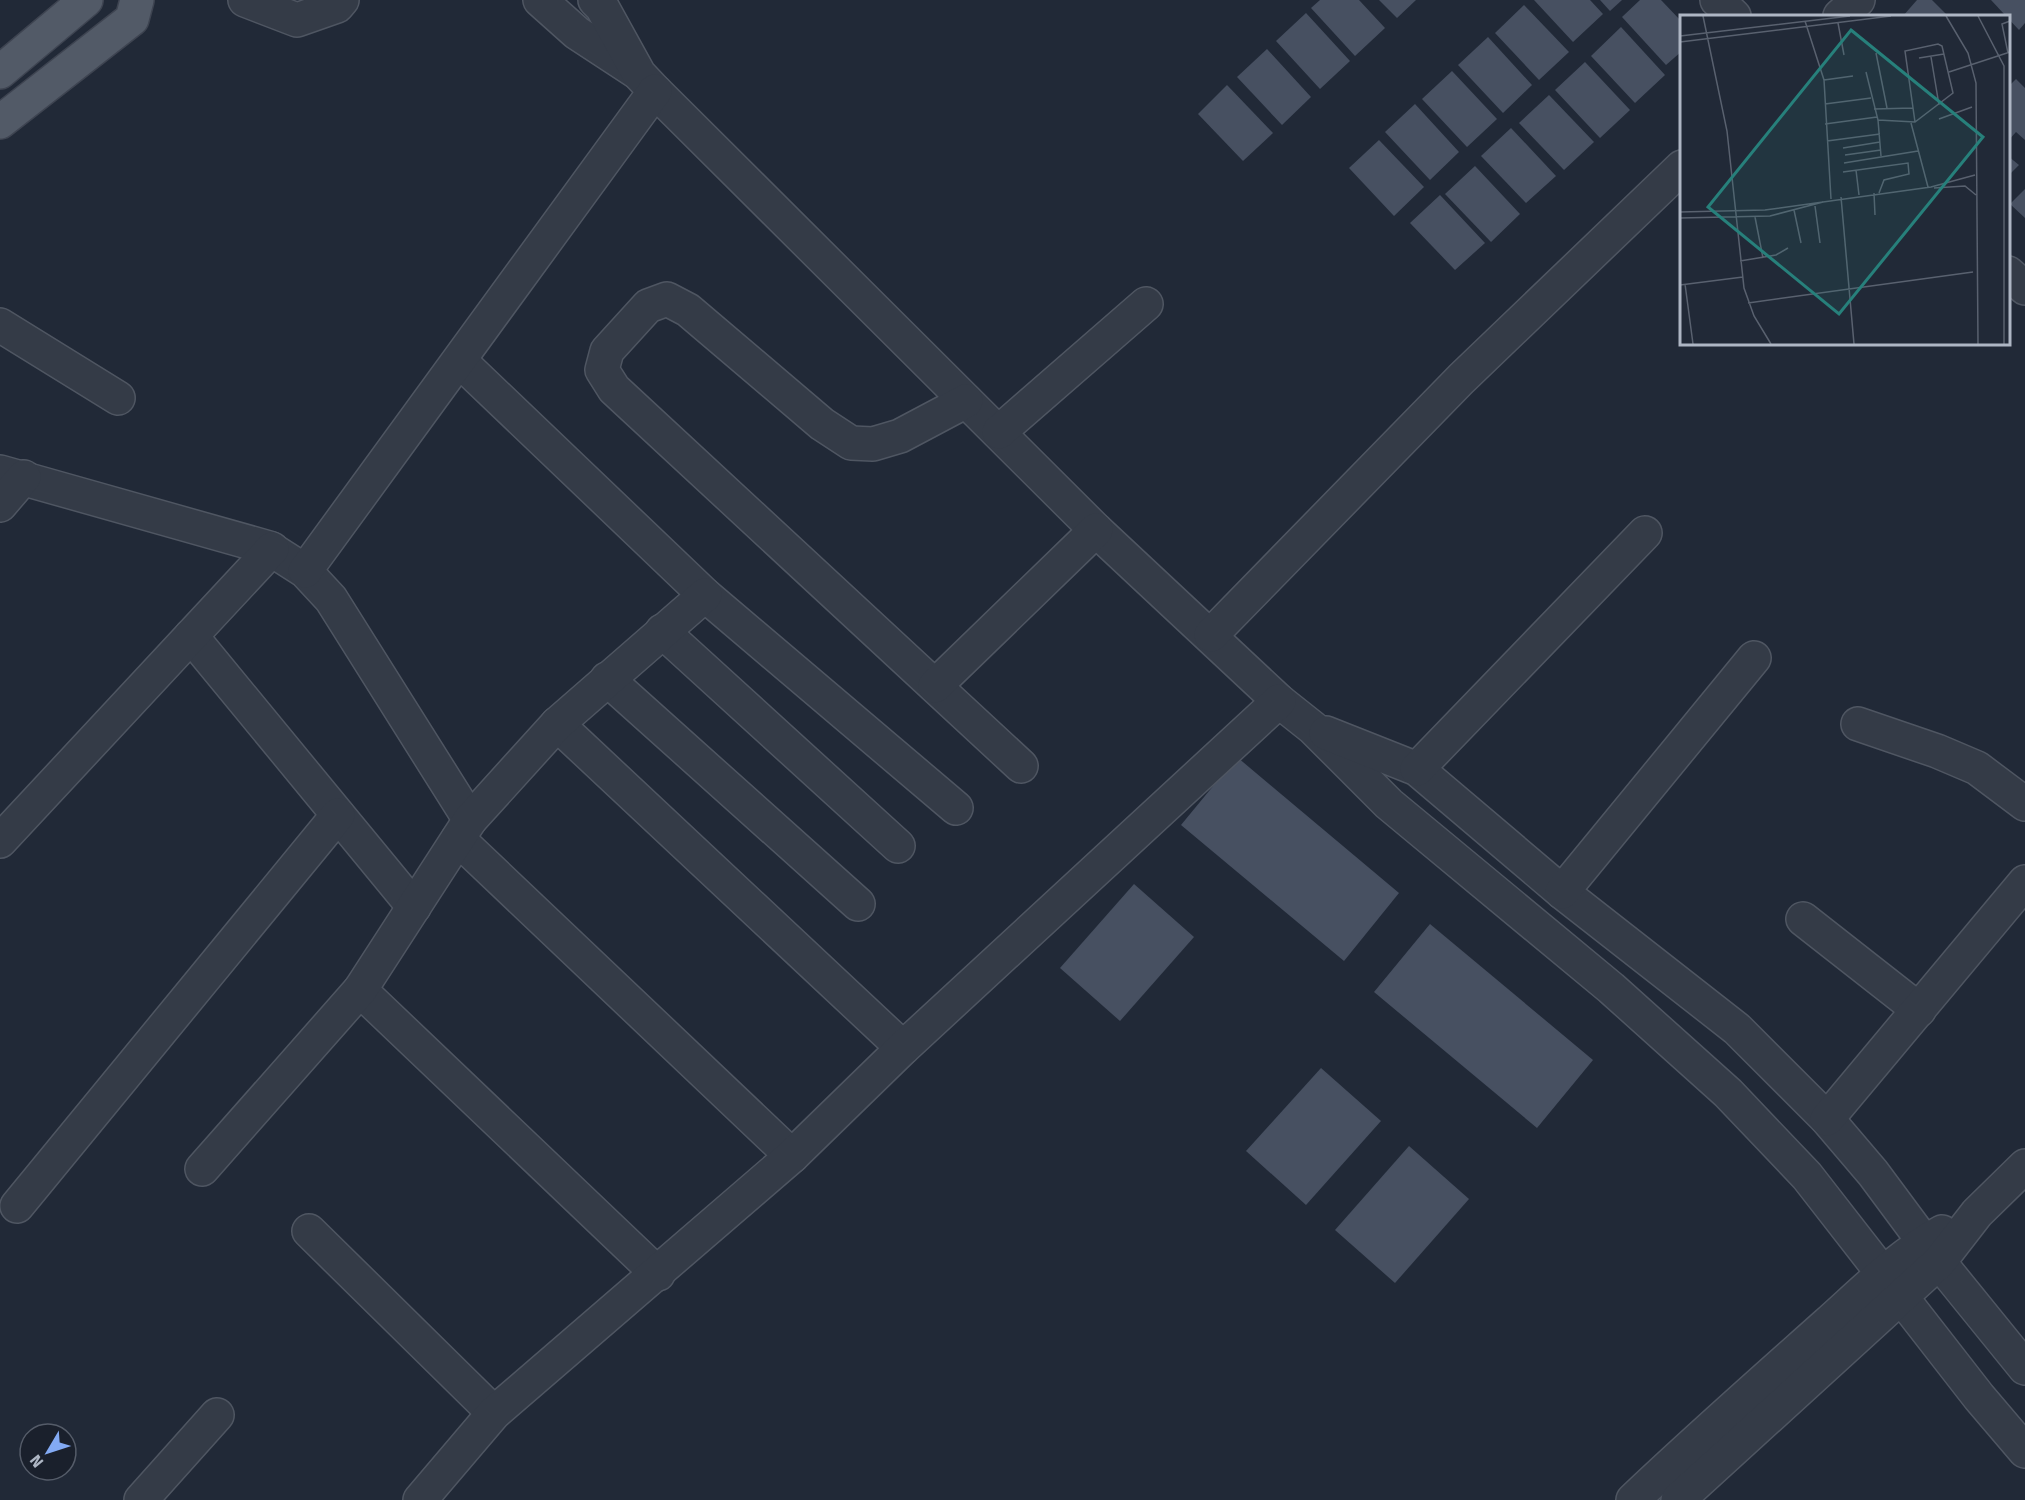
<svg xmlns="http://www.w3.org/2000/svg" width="2025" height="1500" viewBox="0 0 2025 1500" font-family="'Fira Sans',sans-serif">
  <rect width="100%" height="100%" fill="#212937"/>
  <!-- building -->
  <g fill="#475061">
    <polygon points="1320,0 1359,0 1385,28 1355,56 1311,8"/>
    <polygon points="1379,0 1416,0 1397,18"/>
    <polygon points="1534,0 1590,0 1603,14 1573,42"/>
    <polygon points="1600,0 1622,0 1610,11"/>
    <polygon points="1640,0 1661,0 1682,22 1682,51 1666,65 1622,17"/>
    <polygon points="1917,0 1932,0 1948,16 1903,16"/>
    <polygon points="1991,0 2025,0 2025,23 2019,30"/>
    <polygon points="1524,5 1569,52 1539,80 1495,33"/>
    <polygon points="1306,13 1350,61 1320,89 1276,41"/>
    <polygon points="1621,27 1665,75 1635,103 1591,56"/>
    <polygon points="1488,37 1532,85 1503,113 1458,65"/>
    <polygon points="1267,49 1311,97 1282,125 1237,77"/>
    <polygon points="1585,62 1630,110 1600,138 1555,90"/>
    <polygon points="1452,71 1497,119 1467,147 1422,99"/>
    <polygon points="2016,79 2025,88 2025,140 2016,132 2008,141 2008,87"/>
    <polygon points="1227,85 1273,133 1243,161 1198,114"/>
    <polygon points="1549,95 1594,142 1564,170 1519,123"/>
    <polygon points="1415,104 1459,152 1430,180 1385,132"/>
    <polygon points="1511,128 1556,176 1526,203 1481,156"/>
    <polygon points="1379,140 1424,187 1394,216 1349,168"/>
    <polygon points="2008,156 2019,165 2008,176"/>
    <polygon points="1475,166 1520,214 1491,242 1445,194"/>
    <polygon points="2025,189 2025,218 2010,204"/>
    <polygon points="1440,195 1485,243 1455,270 1410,223"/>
    <polygon points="1237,757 1399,893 1344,961 1181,825"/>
    <polygon points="1134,884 1194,937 1120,1021 1060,968"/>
    <polygon points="1430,924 1593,1060 1537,1128 1374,992"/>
    <polygon points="1321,1068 1381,1121 1306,1205 1246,1151"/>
    <polygon points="1409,1146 1469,1199 1395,1283 1335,1230"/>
  </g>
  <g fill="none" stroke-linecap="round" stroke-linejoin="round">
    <!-- minor casing -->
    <g stroke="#4f5662" stroke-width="36">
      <g id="minor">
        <polyline points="245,0 297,20 337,6 342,0"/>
        <polyline points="540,0 577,33 635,71"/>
        <polyline points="595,0 602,7 639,74 655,91 1096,530 1279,701 1313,728 1389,804 1611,988 1728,1093 1807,1176 1979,1397 2025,1451"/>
        <polyline points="1717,0 1734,16"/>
        <polyline points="1840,16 1858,0"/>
        <polyline points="2008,273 2025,288"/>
        <polyline points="0,325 118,398"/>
        <polyline points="461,362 705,595 956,808"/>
        <polyline points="966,401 900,436 873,444 851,443 822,424 688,310 667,299 648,306 607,351 602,370 614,389 1021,766"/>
        <polyline points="999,432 1146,304"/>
        <polyline points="0,472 269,548 305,571 331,599 470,820"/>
        <polyline points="0,505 24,477"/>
        <polyline points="305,571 655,91"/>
        <polyline points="662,631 898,846"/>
        <polyline points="1211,635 1461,379 1682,167"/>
        <polyline points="191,636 414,907"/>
        <polyline points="607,679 858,904"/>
        <polyline points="935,686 1096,530"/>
        <polyline points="557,724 903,1048"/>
        <polyline points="1858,724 1937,751 1977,768 2025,804"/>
        <polyline points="1326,733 1417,769 1562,892 1737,1029 1827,1119 1873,1173 1939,1262 2025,1368"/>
        <polyline points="1417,769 1645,533"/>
        <polyline points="458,839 792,1156"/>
        <polyline points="0,841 272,549"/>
        <polyline points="1562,892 1754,658"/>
        <polyline points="1803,919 1919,1010"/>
        <polyline points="360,990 658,1274"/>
        <polyline points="1827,1119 2025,882"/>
        <polyline points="202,1169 360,990 470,820 557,724 705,595"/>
        <polyline points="17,1206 338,815"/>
        <polyline points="309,1231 494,1413"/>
        <polyline points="141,1500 217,1415"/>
        <polyline points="420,1500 494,1413 792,1156 903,1048 1279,701"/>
        <path d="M1633,1500c63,-60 129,-118 194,-176 36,-32 72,-69 115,-92"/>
        <polyline points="1678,1500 1939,1262 1977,1213 2025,1166"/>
      </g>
    </g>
    <!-- major casing -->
    <g stroke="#3e4451" stroke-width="36">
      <g id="major">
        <polyline points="0,72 86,0"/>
        <polyline points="0,122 132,19 137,0"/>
      </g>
    </g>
    <!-- minor -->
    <use href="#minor" stroke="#343b47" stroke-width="33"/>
    <!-- major -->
    <use href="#major" stroke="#525a67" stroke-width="33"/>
  </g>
  <!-- overview -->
  <g transform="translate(1680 15)">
    <rect width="330" height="330" fill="#212937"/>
    <path fill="none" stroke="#59616f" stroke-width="1.5" d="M23,1l24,115 17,157 10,28 17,28M266,1l22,37 8,30 2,261M298,1l26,50v278M125,6l19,59 7,119M158,8l6,32M0,21l170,-20M0,27l211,-26M196,38l11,55M328,38l-6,-29 8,-3M251,42l8,48M239,43l25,-4M186,57l12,48 3,36M269,57l61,-20M144,65l29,-4M145,89l46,-6M194,94l39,-1M259,104l33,-12M198,105l37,2 38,-29 -11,-47 -4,-2 -33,7 10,71M231,108l17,64M145,109l52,-7M147,126l53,-7M163,133l37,-6M165,140l36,-5M164,148l74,-12M176,155l3,25M163,157l65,-9 1,11 -25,6 -5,13M254,173l31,-2 11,9M194,178l1,22M161,182l13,147M135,191l5,37M114,195l7,33M0,197l85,-2 166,-23 44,-12M75,202l8,41M0,203l90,-2 53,-14M60,246l36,-6 12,-7M5,269l8,60M0,270l63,-8M68,288l225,-31"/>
    <path fill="#27807b" fill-opacity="0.15" stroke="#27807b" stroke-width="3" d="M171,15l132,107 -144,177 -131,-107z"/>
    <rect width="330" height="330" fill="none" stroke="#aeb6c4" stroke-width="3"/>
  </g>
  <!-- north arrow -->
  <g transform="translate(48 1452) rotate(231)"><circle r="28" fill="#1a202c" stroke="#555c69" stroke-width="1.5"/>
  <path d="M0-4.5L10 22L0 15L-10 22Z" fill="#83aaf4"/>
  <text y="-9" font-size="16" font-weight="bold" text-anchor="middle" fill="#aeb6c4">N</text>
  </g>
</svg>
